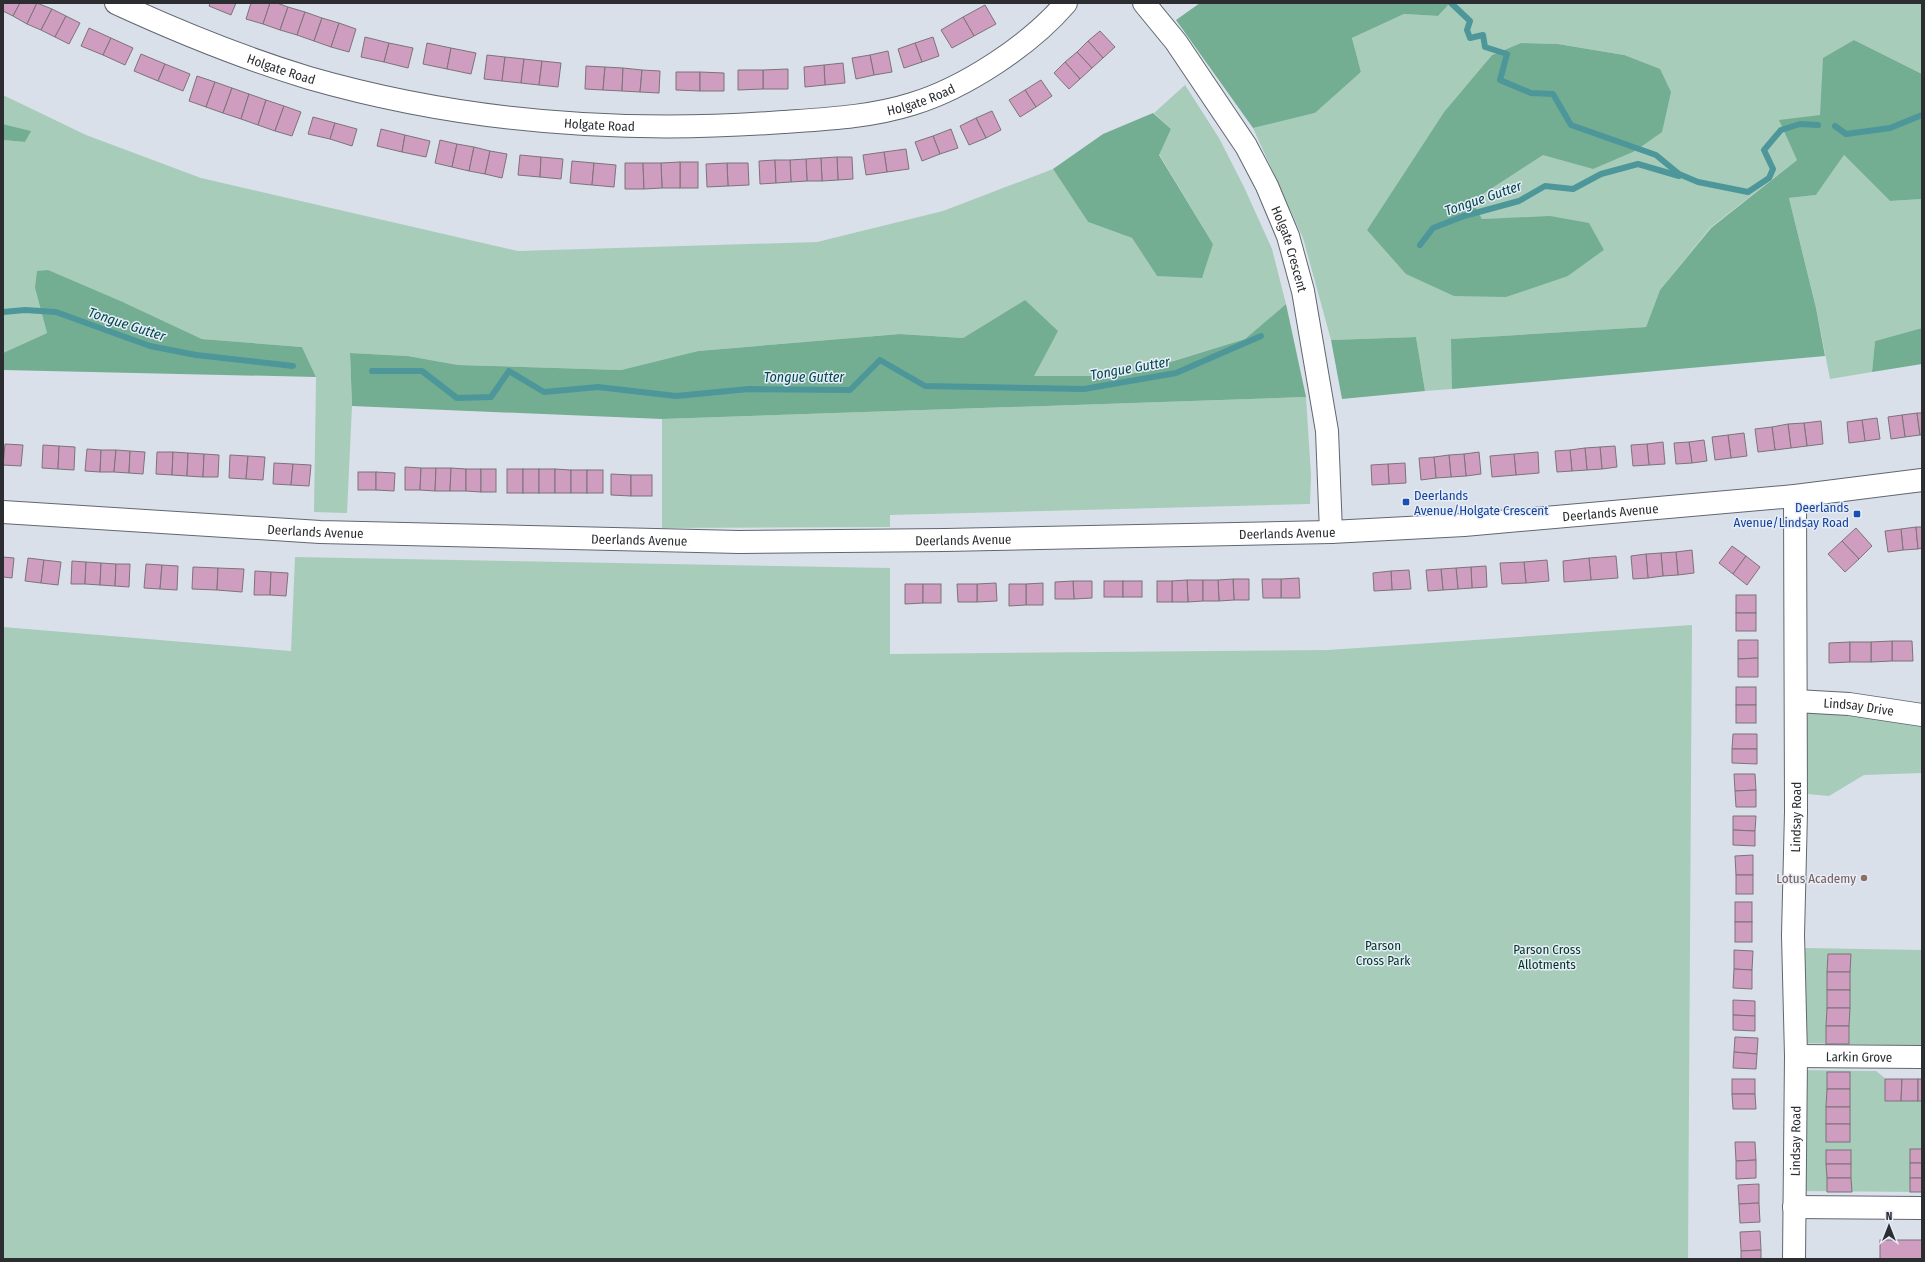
<svg xmlns="http://www.w3.org/2000/svg" width="1925" height="1262" viewBox="0 0 1925 1262" font-family="'Fira Sans Condensed',sans-serif">
  <rect width="100%" height="100%" fill="#d9e0ea"/>
  <!-- green -->
  <g fill="#a8ccba" fill-rule="evenodd">
    <path d="M1450,3h472v71l-68,-34 -34,75 -23,45 -87,68 -50,62 -14,37 -194,12v50l-27,2 -9,-54 -85,3 -28,-102 -50,-110 62,-15 46,-41 -9,-34 52,-24 34,2zM1521,43l37,1 66,11 -31,114 -50,-15 -72,47 11,18 68,-2 54,33 -36,26 -201,-46 77,-118 48,-57z"/>
    <polygon points="1185,85 1219,138 1244,187 1272,249 1286,304 1245,339 1124,376 1033,376 1025,300 963,338 900,334 698,351 621,370 458,365 408,356 350,353 352,406 347,513 314,512 316,377 302,347 202,339 125,303 35,288 47,333 3,353 3,140 25,142 30,131 3,124 3,95 86,135 201,178 518,251 817,242 943,211 1053,169 1088,222 1132,238 1157,276 1213,244 1159,154 1171,129 1154,113"/>
    <polygon points="1844,155 1890,201 1922,199 1922,328 1875,341 1872,372 1830,379 1816,308 1789,198 1816,195"/>
    <polygon points="1306,397 1311,475 1310,504 890,515 890,527 662,528 662,419"/>
    <polygon points="295,557 890,568 890,654 1328,650 1692,625 1688,1259 3,1259 3,627 291,651"/>
    <polygon points="1838,711 1922,723 1922,773 1864,775 1829,796 1807,794 1806,712"/>
    <polygon points="1805,948 1922,950 1922,1057 1888,1057 1888,1045 1795,1043 1794,949"/>
    <polygon points="1795,1070 1876,1071 1886,1079 1922,1079 1922,1192 1794,1191"/>
  </g>
  <!-- forest -->
  <g fill="#73ae92">
    <polygon points="1200,3 1450,3 1438,16 1404,14 1352,38 1361,72 1315,113 1253,128 1176,20"/>
    <polygon points="1854,40 1922,74 1922,199 1890,201 1844,155 1816,195 1789,198 1816,308 1825,356 1452,389 1451,339 1646,327 1660,290 1711,228 1797,160 1779,120 1820,115 1823,58"/>
    <polygon points="1521,43 1558,44 1624,55 1660,69 1671,92 1662,132 1635,151 1593,169 1543,155 1472,201 1482,219 1550,216 1589,223 1604,250 1568,276 1506,297 1454,296 1406,274 1367,230 1444,112 1492,55"/>
    <polygon points="1153,113 1171,129 1159,155 1213,244 1202,278 1157,276 1132,238 1088,222 1053,169 1103,134"/>
    <polygon points="3,124 31,131 25,142 3,140"/>
    <polygon points="48,270 125,303 202,339 302,347 316,377 3,370 3,353 47,333 35,288 37,271"/>
    <polygon points="1025,300 1058,331 1034,376 1125,376 1245,339 1286,304 1306,397 662,419 352,406 350,353 408,356 458,365 621,370 698,351 900,334 963,338"/>
    <polygon points="1922,328 1922,364 1872,372 1875,341"/>
    <polygon points="1416,337 1425,391 1342,399 1331,340"/>
  </g>
  <g fill="none" stroke-linecap="round" stroke-linejoin="round">
    <!-- stream -->
    <g stroke="#4d979a" stroke-width="6">
      <polyline points="1451,3 1470,21 1467,30 1470,38 1483,35 1485,47 1507,54 1500,80 1531,93 1553,94 1571,125 1656,155 1679,174 1698,182 1748,192 1769,178 1773,169 1764,150 1781,130 1800,124 1818,125"/>
      <polyline points="1835,126 1846,134 1890,128 1922,115"/>
      <polyline points="1420,245 1433,228 1464,216 1519,201 1545,186 1573,189 1601,174 1638,164 1679,176"/>
      <polyline points="3,312 25,310 56,312 150,346 196,355 293,366"/>
      <polyline points="372,371 422,371 457,398 491,397 509,371 544,392 598,387 676,396 749,389 850,390 880,360 925,386 1084,389 1176,373 1261,336"/>
    </g>
  </g>
  <!-- building -->
  <g fill="#ce9dbf" stroke="#7d7379">
    <polygon points="3,3 20,3 13,16 3,11"/>
    <polygon points="20,3 37,3 27,24 13,16"/>
    <polygon points="37,3 52,9 41,30 27,24"/>
    <polygon points="210,3 236,3 231,15 209,6"/>
    <polygon points="251,3 270,3 263,24 246,19"/>
    <polygon points="270,3 277,3 288,7 280,30 263,24"/>
    <polygon points="985,5 996,24 974,36 963,17"/>
    <polygon points="288,7 305,12 297,35 280,30"/>
    <polygon points="52,9 66,16 55,37 41,30"/>
    <polygon points="305,12 322,18 314,41 297,35"/>
    <polygon points="66,16 80,23 69,44 55,37"/>
    <polygon points="963,17 974,36 952,48 941,30"/>
    <polygon points="322,18 339,23 331,47 314,41"/>
    <polygon points="339,23 356,29 349,52 331,47"/>
    <polygon points="89,28 111,38 103,55 81,46"/>
    <polygon points="1100,31 1115,47 1103,58 1088,41"/>
    <polygon points="365,37 389,43 384,62 361,57"/>
    <polygon points="933,37 939,56 922,62 915,43"/>
    <polygon points="111,38 133,48 125,65 103,55"/>
    <polygon points="1088,41 1103,58 1092,68 1077,52"/>
    <polygon points="389,43 413,48 408,68 384,62"/>
    <polygon points="427,43 451,48 447,69 423,64"/>
    <polygon points="915,43 922,62 904,68 898,49"/>
    <polygon points="451,48 476,53 471,74 447,69"/>
    <polygon points="888,51 892,72 874,75 870,55"/>
    <polygon points="1077,52 1092,68 1080,79 1065,62"/>
    <polygon points="141,54 165,64 158,81 134,71"/>
    <polygon points="487,55 505,57 502,81 484,79"/>
    <polygon points="870,55 874,75 856,79 852,58"/>
    <polygon points="505,57 524,59 521,83 502,81"/>
    <polygon points="524,59 542,61 539,85 521,83"/>
    <polygon points="542,61 561,63 558,87 539,85"/>
    <polygon points="1065,62 1080,79 1069,89 1054,73"/>
    <polygon points="843,63 845,83 825,85 824,65"/>
    <polygon points="165,64 190,74 183,91 158,81"/>
    <polygon points="824,65 825,85 805,87 804,67"/>
    <polygon points="586,66 605,67 603,90 585,89"/>
    <polygon points="605,67 623,68 622,91 603,90"/>
    <polygon points="623,68 642,70 640,92 622,91"/>
    <polygon points="788,69 788,89 763,89 763,70"/>
    <polygon points="642,70 660,71 659,93 640,92"/>
    <polygon points="738,70 763,70 763,89 738,90"/>
    <polygon points="676,72 700,72 700,91 676,90"/>
    <polygon points="700,72 724,73 724,91 700,91"/>
    <polygon points="197,76 215,82 206,107 189,101"/>
    <polygon points="1041,80 1052,96 1036,107 1025,90"/>
    <polygon points="215,82 232,88 223,113 206,107"/>
    <polygon points="232,88 249,94 241,119 223,113"/>
    <polygon points="1025,90 1036,107 1020,117 1009,100"/>
    <polygon points="249,94 266,100 258,125 241,119"/>
    <polygon points="266,100 284,106 275,131 258,125"/>
    <polygon points="284,106 301,112 292,136 275,131"/>
    <polygon points="992,111 1001,130 986,138 976,118"/>
    <polygon points="313,117 335,123 330,139 308,134"/>
    <polygon points="976,118 986,138 969,145 960,126"/>
    <polygon points="335,123 357,129 352,146 330,139"/>
    <polygon points="381,129 405,135 402,152 377,146"/>
    <polygon points="951,129 958,148 940,154 933,136"/>
    <polygon points="405,135 430,141 426,157 402,152"/>
    <polygon points="933,136 940,154 922,161 915,142"/>
    <polygon points="440,140 457,144 452,167 435,163"/>
    <polygon points="457,144 474,147 469,171 452,167"/>
    <polygon points="474,147 490,151 485,174 469,171"/>
    <polygon points="906,149 909,169 887,172 884,152"/>
    <polygon points="490,151 507,154 502,178 485,174"/>
    <polygon points="884,152 887,172 866,175 863,155"/>
    <polygon points="520,155 541,157 540,177 518,175"/>
    <polygon points="541,157 563,159 561,179 540,177"/>
    <polygon points="837,157 852,157 853,179 838,180"/>
    <polygon points="837,157 838,180 822,181 821,158"/>
    <polygon points="821,158 822,181 807,181 806,159"/>
    <polygon points="806,159 807,181 791,182 790,160"/>
    <polygon points="775,160 776,183 760,184 759,161"/>
    <polygon points="775,160 790,160 791,182 776,183"/>
    <polygon points="572,161 594,163 592,185 570,183"/>
    <rect x="680" y="162" width="18" height="26"/>
    <polygon points="680,162 680,188 662,188 661,163"/>
    <polygon points="594,163 616,165 614,187 592,185"/>
    <polygon points="625,163 643,163 644,189 625,189"/>
    <polygon points="643,163 661,163 662,188 644,189"/>
    <polygon points="727,163 748,163 749,185 728,186"/>
    <polygon points="727,163 728,186 707,187 706,164"/>
    <polygon points="1917,413 1920,435 1905,437 1902,415"/>
    <polygon points="1917,413 1922,413 1922,435 1920,435"/>
    <polygon points="1902,415 1905,437 1891,439 1888,417"/>
    <polygon points="1877,418 1880,439 1865,441 1862,420"/>
    <polygon points="1862,420 1865,441 1849,443 1847,422"/>
    <polygon points="1821,421 1823,444 1807,446 1804,423"/>
    <polygon points="1804,423 1807,446 1791,448 1788,424"/>
    <polygon points="1788,424 1791,448 1775,450 1772,427"/>
    <polygon points="1772,427 1775,450 1758,452 1755,429"/>
    <polygon points="1744,433 1747,456 1731,458 1728,435"/>
    <polygon points="1728,435 1731,458 1715,460 1712,437"/>
    <polygon points="1704,440 1707,461 1692,463 1689,442"/>
    <polygon points="1663,442 1665,464 1649,465 1647,444"/>
    <polygon points="1689,442 1692,463 1676,464 1674,443"/>
    <polygon points="5,444 23,445 21,466 3,465"/>
    <polygon points="1647,444 1649,465 1633,466 1631,445"/>
    <polygon points="43,445 59,446 58,469 42,468"/>
    <polygon points="59,446 75,447 74,470 58,469"/>
    <polygon points="1615,446 1617,467 1602,469 1600,447"/>
    <polygon points="1600,447 1602,469 1587,470 1585,448"/>
    <polygon points="1585,448 1587,470 1572,471 1570,450"/>
    <polygon points="87,449 101,450 100,472 85,471"/>
    <polygon points="101,450 116,450 114,472 100,472"/>
    <polygon points="116,450 130,451 129,473 114,472"/>
    <polygon points="1570,450 1572,471 1557,472 1555,451"/>
    <polygon points="130,451 145,452 143,474 129,473"/>
    <polygon points="157,452 173,452 172,475 156,474"/>
    <polygon points="173,452 188,453 187,476 172,475"/>
    <polygon points="1479,452 1481,474 1466,476 1464,454"/>
    <polygon points="1538,452 1539,473 1516,475 1514,454"/>
    <polygon points="188,453 204,454 203,477 187,476"/>
    <polygon points="204,454 219,455 218,477 203,477"/>
    <polygon points="1464,454 1466,476 1451,477 1449,455"/>
    <polygon points="1514,454 1516,475 1492,477 1490,456"/>
    <polygon points="230,455 248,456 246,479 229,478"/>
    <polygon points="1449,455 1451,477 1436,478 1434,457"/>
    <polygon points="248,456 265,457 263,480 246,479"/>
    <polygon points="1434,457 1436,478 1421,480 1419,458"/>
    <polygon points="274,463 293,464 291,485 273,484"/>
    <polygon points="1405,463 1406,483 1389,484 1388,464"/>
    <polygon points="293,464 311,465 309,486 291,485"/>
    <polygon points="1388,464 1389,484 1372,485 1371,465"/>
    <polygon points="405,467 421,468 420,490 405,490"/>
    <polygon points="421,468 436,468 435,491 420,490"/>
    <polygon points="436,468 451,468 450,491 435,491"/>
    <polygon points="451,468 466,469 466,491 450,491"/>
    <polygon points="466,469 481,469 481,492 466,491"/>
    <rect x="481" y="469" width="15" height="23"/>
    <rect x="507" y="469" width="16" height="24"/>
    <rect x="523" y="469" width="16" height="24"/>
    <rect x="539" y="469" width="16" height="24"/>
    <polygon points="555,469 571,470 571,493 555,493"/>
    <rect x="571" y="470" width="16" height="23"/>
    <rect x="587" y="470" width="16" height="23"/>
    <rect x="358" y="472" width="18" height="18"/>
    <polygon points="376,472 395,473 394,491 376,490"/>
    <polygon points="611,474 631,475 631,496 611,495"/>
    <rect x="631" y="475" width="21" height="21"/>
    <polygon points="1916,527 1918,549 1903,550 1901,529"/>
    <polygon points="1916,527 1922,527 1922,548 1918,549"/>
    <polygon points="1856,528 1872,546 1859,559 1842,541"/>
    <polygon points="1901,529 1903,550 1888,552 1885,531"/>
    <polygon points="1842,541 1859,559 1845,572 1828,554"/>
    <polygon points="1732,546 1746,556 1733,574 1719,563"/>
    <polygon points="1692,550 1694,573 1678,575 1676,552"/>
    <polygon points="1676,552 1678,575 1663,576 1661,553"/>
    <polygon points="1661,553 1663,576 1648,578 1646,554"/>
    <polygon points="1646,554 1648,578 1633,579 1631,556"/>
    <polygon points="1616,556 1618,578 1591,580 1589,558"/>
    <polygon points="1746,556 1760,567 1747,585 1733,574"/>
    <polygon points="3,557 14,558 12,578 3,577"/>
    <polygon points="28,558 44,560 41,583 25,581"/>
    <polygon points="1589,558 1591,580 1564,582 1563,561"/>
    <polygon points="44,560 61,562 58,585 41,583"/>
    <polygon points="1547,560 1549,581 1526,583 1524,562"/>
    <polygon points="72,561 86,562 85,584 71,584"/>
    <polygon points="86,562 101,563 100,585 85,584"/>
    <polygon points="1524,562 1526,583 1502,584 1500,563"/>
    <polygon points="101,563 116,564 115,586 100,585"/>
    <polygon points="116,564 130,564 129,587 115,586"/>
    <polygon points="146,564 162,565 160,589 144,588"/>
    <polygon points="162,565 178,566 177,590 160,589"/>
    <polygon points="1486,566 1487,587 1472,588 1471,567"/>
    <polygon points="193,567 218,568 217,590 192,589"/>
    <polygon points="1471,567 1472,588 1458,589 1456,568"/>
    <polygon points="218,568 244,569 242,592 217,590"/>
    <polygon points="1456,568 1458,589 1443,590 1441,569"/>
    <polygon points="1441,569 1443,590 1428,591 1426,570"/>
    <polygon points="1409,570 1411,589 1392,590 1391,571"/>
    <polygon points="255,571 271,572 270,595 254,595"/>
    <polygon points="1391,571 1392,590 1374,591 1373,573"/>
    <polygon points="271,572 288,573 286,596 270,595"/>
    <polygon points="1299,578 1300,598 1281,598 1281,579"/>
    <polygon points="1233,579 1249,579 1249,600 1234,600"/>
    <polygon points="1233,579 1234,600 1219,601 1218,580"/>
    <polygon points="1262,579 1281,579 1281,598 1263,598"/>
    <polygon points="1187,580 1203,580 1203,601 1188,602"/>
    <polygon points="1187,580 1188,602 1172,602 1172,581"/>
    <polygon points="1203,580 1218,580 1219,601 1203,601"/>
    <polygon points="1073,581 1092,581 1092,598 1074,599"/>
    <polygon points="1073,581 1074,599 1055,599 1055,582"/>
    <rect x="1104" y="581" width="19" height="16"/>
    <rect x="1123" y="581" width="19" height="16"/>
    <rect x="1157" y="581" width="15" height="21"/>
    <polygon points="996,583 997,601 977,602 977,584"/>
    <polygon points="1043,583 1043,605 1026,605 1026,584"/>
    <polygon points="905,584 923,584 923,603 905,604"/>
    <rect x="923" y="584" width="18" height="19"/>
    <polygon points="957,584 977,584 977,602 958,602"/>
    <polygon points="1009,584 1026,584 1026,605 1009,606"/>
    <rect x="1736" y="595" width="20" height="18"/>
    <rect x="1736" y="613" width="20" height="18"/>
    <polygon points="1738,640 1758,640 1758,658 1738,659"/>
    <polygon points="1892,641 1912,641 1913,661 1892,661"/>
    <polygon points="1892,641 1892,661 1871,662 1871,642"/>
    <polygon points="1850,642 1850,662 1829,663 1829,643"/>
    <rect x="1850" y="642" width="21" height="20"/>
    <polygon points="1758,658 1758,677 1738,677 1738,659"/>
    <rect x="1736" y="687" width="20" height="18"/>
    <rect x="1736" y="705" width="20" height="18"/>
    <polygon points="1733,734 1757,734 1757,749 1732,749"/>
    <polygon points="1732,749 1757,749 1757,764 1732,763"/>
    <polygon points="1734,774 1755,774 1756,790 1735,791"/>
    <polygon points="1756,790 1756,807 1736,807 1735,791"/>
    <polygon points="1733,816 1756,816 1755,831 1733,830"/>
    <polygon points="1733,830 1755,831 1755,846 1733,845"/>
    <polygon points="1753,855 1753,875 1736,875 1735,856"/>
    <rect x="1736" y="875" width="17" height="19"/>
    <rect x="1735" y="902" width="17" height="20"/>
    <rect x="1735" y="922" width="17" height="20"/>
    <polygon points="1734,950 1753,951 1752,970 1734,969"/>
    <polygon points="1828,954 1851,954 1850,972 1827,972"/>
    <polygon points="1734,969 1752,970 1752,989 1733,988"/>
    <rect x="1827" y="972" width="23" height="18"/>
    <rect x="1827" y="990" width="23" height="18"/>
    <polygon points="1733,1000 1755,1001 1755,1016 1733,1015"/>
    <polygon points="1827,1008 1850,1008 1849,1026 1826,1026"/>
    <polygon points="1733,1015 1755,1016 1755,1031 1733,1030"/>
    <rect x="1826" y="1026" width="23" height="18"/>
    <polygon points="1735,1037 1758,1038 1757,1054 1734,1052"/>
    <polygon points="1734,1052 1757,1054 1756,1069 1733,1068"/>
    <rect x="1827" y="1072" width="23" height="17"/>
    <rect x="1732" y="1079" width="23" height="15"/>
    <polygon points="1885,1079 1902,1079 1901,1101 1885,1101"/>
    <polygon points="1902,1079 1918,1079 1918,1101 1901,1101"/>
    <rect x="1918" y="1079" width="4" height="22"/>
    <polygon points="1827,1089 1850,1089 1850,1107 1826,1107"/>
    <polygon points="1732,1094 1755,1094 1756,1109 1733,1109"/>
    <rect x="1826" y="1107" width="24" height="17"/>
    <rect x="1826" y="1124" width="24" height="18"/>
    <polygon points="1735,1142 1755,1142 1756,1160 1736,1161"/>
    <rect x="1910" y="1149" width="12" height="14"/>
    <rect x="1826" y="1150" width="25" height="14"/>
    <polygon points="1756,1160 1756,1178 1736,1179 1736,1161"/>
    <rect x="1910" y="1163" width="12" height="15"/>
    <polygon points="1826,1164 1851,1164 1851,1178 1827,1178"/>
    <polygon points="1827,1178 1851,1178 1852,1192 1827,1192"/>
    <rect x="1910" y="1178" width="12" height="14"/>
    <polygon points="1759,1184 1759,1203 1739,1204 1738,1185"/>
    <polygon points="1759,1203 1760,1222 1740,1223 1739,1204"/>
    <polygon points="1760,1231 1761,1250 1741,1251 1740,1232"/>
    <rect x="1880" y="1240" width="42" height="19"/>
    <polygon points="1761,1250 1761,1259 1741,1259 1741,1251"/>
  </g>
  <g fill="none" stroke-linecap="round" stroke-linejoin="round">
    <!-- minor casing -->
    <g stroke="#616770" stroke-width="24">
      <g id="minor">
        <path id="s1" d="M116,3c63,29 127,55 193,75 153,44 315,56 474,44 43,-3 88,-5 129,-18 53,-16 118,-59 154,-101"/>
        <path id="s2" d="M1144,3l32,39 70,104 21,40 21,50 15,55 24,140 4,101"/>
        <path id="s3" d="M3,512l317,20 419,10 206,-2 386,-8 133,-7 331,-29 127,-16"/>
        <path id="s4" d="M1796,701l53,3 73,11"/>
        <path id="s5" d="M1796,1056l126,1"/>
        <polyline points="1794,1207 1922,1208"/>
        <path id="s6" d="M1794,1259l2,-203 -3,-121 3,-123 -1,-316"/>
      </g>
    </g>
    <!-- minor -->
    <use href="#minor" stroke="#fff" stroke-width="22"/>
  </g>
  <!-- markers -->
  <g fill="#1a4fb4" stroke="#e6edf8" stroke-width="1.5">
    <rect x="1402" y="498" width="8" height="8" rx="2"/>
    <rect x="1853" y="510" width="8" height="8" rx="2"/>
  </g>
  <circle fill="#8d6e63" stroke="#e6edf8" stroke-width="1.5" cx="1864" cy="878" r="4"/>
  <g text-anchor="middle" stroke-width="3" stroke-linejoin="round" paint-order="stroke">
    <!-- street labels -->
    <g font-size="13" fill="#2b2d31" stroke="#e6edf8">
      <text dy="5" stroke="none"><textPath href="#s1" startOffset="178">Holgate Road</textPath></text>
      <text dy="5" stroke="none"><textPath href="#s1" startOffset="826">Holgate Road</textPath></text>
      <text dy="5" stroke="none"><textPath href="#s1" startOffset="502">Holgate Road</textPath></text>
      <text dy="5" stroke="none"><textPath href="#s2" startOffset="288">Holgate Crescent</textPath></text>
      <text dy="5" stroke="none"><textPath href="#s3" startOffset="1609">Deerlands Avenue</textPath></text>
      <text dy="5" stroke="none"><textPath href="#s3" startOffset="313">Deerlands Avenue</textPath></text>
      <text dy="5" stroke="none"><textPath href="#s3" startOffset="1285">Deerlands Avenue</textPath></text>
      <text dy="5" stroke="none"><textPath href="#s3" startOffset="637">Deerlands Avenue</textPath></text>
      <text dy="5" stroke="none"><textPath href="#s3" startOffset="961">Deerlands Avenue</textPath></text>
      <text dy="5" stroke="none"><textPath href="#s4" startOffset="63">Lindsay Drive</textPath></text>
      <text dy="5" stroke="none"><textPath href="#s6" startOffset="442">Lindsay Road</textPath></text>
      <text dy="5" stroke="none"><textPath href="#s5" startOffset="63">Larkin Grove</textPath></text>
      <text dy="5" stroke="none"><textPath href="#s6" startOffset="118">Lindsay Road</textPath></text>
    </g>
    <!-- transit labels -->
    <g font-size="13" fill="#164399" stroke="#e6edf8" text-anchor="start">
      <text x="1414" y="500">Deerlands<tspan x="1414" dy="15">Avenue/Holgate Crescent</tspan></text>
      <text x="1849" y="512" text-anchor="end">Deerlands<tspan x="1849" dy="15">Avenue/Lindsay Road</tspan></text>
    </g>
    <!-- education labels -->
    <g font-size="13" fill="#785e54" stroke="#e6edf8" text-anchor="end">
      <text x="1856" y="883">Lotus Academy</text>
    </g>
    <!-- park labels -->
    <g font-size="13" fill="#013523" stroke="#e6edf8">
      <text x="1383" y="950">Parson<tspan x="1383" dy="15">Cross Park</tspan></text>
      <text x="1547" y="954">Parson Cross<tspan x="1547" dy="15">Allotments</tspan></text>
    </g>
    <!-- water labels -->
    <g font-size="14" font-style="italic" fill="#004749" stroke="#e6edf8">
      <text transform="translate(1483 198) rotate(-19)" y="5">Tongue Gutter</text>
      <text transform="translate(127 324) rotate(18)" y="5">Tongue Gutter</text>
      <text transform="translate(1130 368) rotate(-10)" y="5">Tongue Gutter</text>
      <text x="804" y="382">Tongue Gutter</text>
    </g>
  </g>
  <!-- border -->
  <rect width="1925" height="1262" fill="none" stroke="#2b2d31" stroke-width="8"/>
  <!-- north arrow -->
  <g transform="translate(1889 1226)" stroke="#e6edf8" stroke-width="3" paint-order="stroke">
  <path d="M0-3L7 15L0 10L-7 15Z" fill="#2b2d31"/>
  <text y="-6" font-size="11" font-weight="bold" text-anchor="middle" fill="#2b2d31">N</text>
  </g>
</svg>
